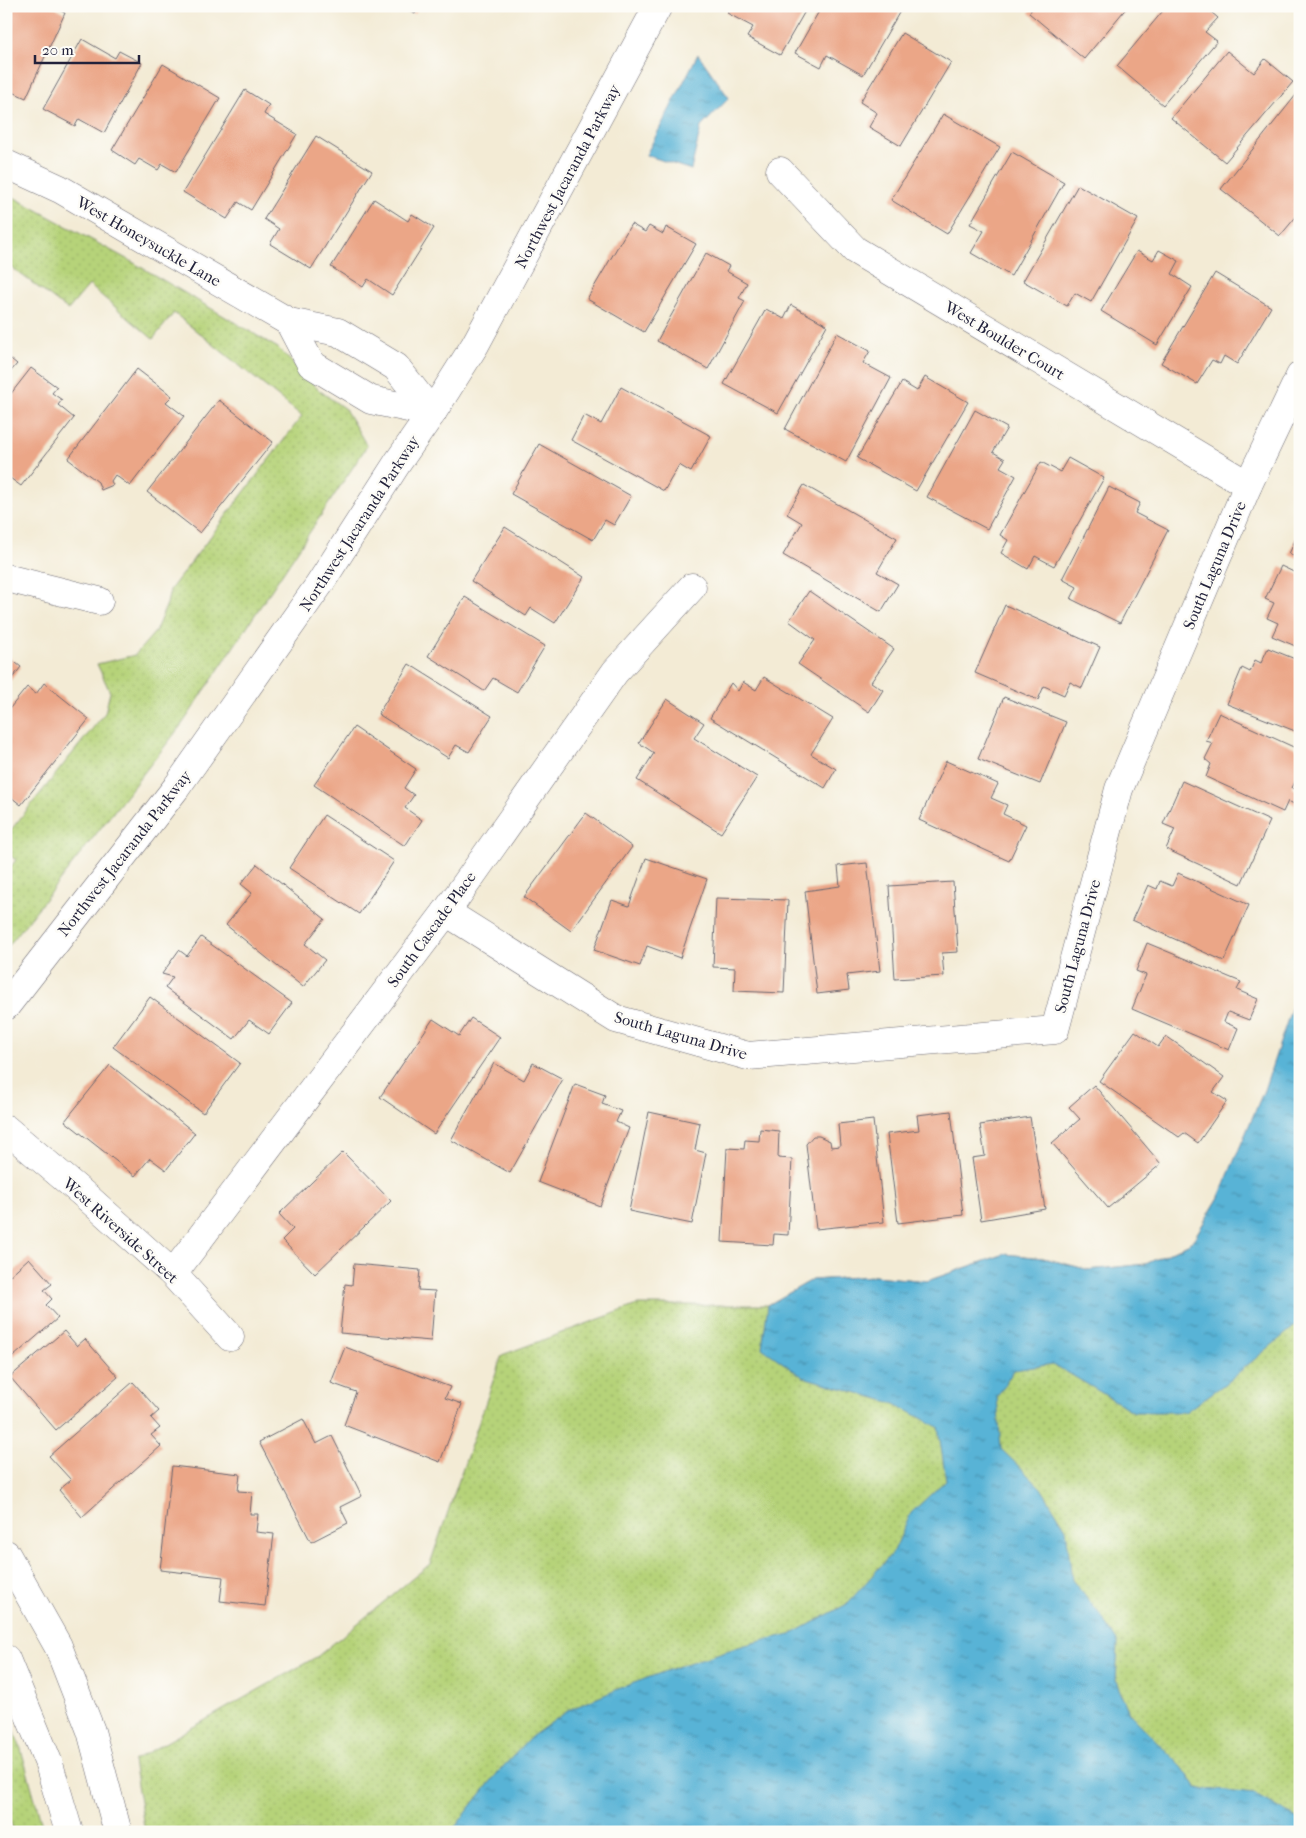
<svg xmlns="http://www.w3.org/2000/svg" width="1306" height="1838" viewBox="0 0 1306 1838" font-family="'IM FELL French Canon',serif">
  <defs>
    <pattern id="grass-dots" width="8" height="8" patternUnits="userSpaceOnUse" patternTransform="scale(1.25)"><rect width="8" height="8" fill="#b6d379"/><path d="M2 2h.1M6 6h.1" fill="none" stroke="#9cb56a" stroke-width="1.8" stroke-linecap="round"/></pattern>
    <pattern id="water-ripples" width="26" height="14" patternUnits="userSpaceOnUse" patternTransform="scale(1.25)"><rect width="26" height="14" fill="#58b3d6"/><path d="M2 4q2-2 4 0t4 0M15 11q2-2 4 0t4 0" fill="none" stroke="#4891af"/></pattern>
  </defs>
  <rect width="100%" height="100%" fill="#fdfcf7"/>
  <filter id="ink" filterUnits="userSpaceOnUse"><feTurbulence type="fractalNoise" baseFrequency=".02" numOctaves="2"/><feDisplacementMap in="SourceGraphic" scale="10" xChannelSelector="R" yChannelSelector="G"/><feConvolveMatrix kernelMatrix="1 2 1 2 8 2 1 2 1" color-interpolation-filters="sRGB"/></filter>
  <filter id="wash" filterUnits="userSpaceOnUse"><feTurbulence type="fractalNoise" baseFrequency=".0096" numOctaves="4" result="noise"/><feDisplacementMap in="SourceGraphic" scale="20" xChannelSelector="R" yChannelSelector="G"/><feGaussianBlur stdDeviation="1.12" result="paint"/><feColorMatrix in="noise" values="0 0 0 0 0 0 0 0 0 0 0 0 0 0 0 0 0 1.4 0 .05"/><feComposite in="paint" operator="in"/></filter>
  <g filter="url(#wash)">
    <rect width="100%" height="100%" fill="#f3ebd5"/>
    <!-- grass -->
    <g fill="url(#grass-dots)" stroke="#6c7a5a">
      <polygon points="6,193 134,263 278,348 319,390 345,409 367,446 183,723 6,949 6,872 16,860 6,853 6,836 105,713 110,692 97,664 135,655 155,632 167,604 170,590 302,416 174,313 153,339 89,285 68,310 6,263"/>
      <polygon points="1218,1199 1300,1249 1300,1832 145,1832 133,1761 318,1656 430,1564 502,1355 637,1305 768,1305 812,1280 874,1276 927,1281 1005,1254 1043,1258 1089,1270 1146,1264 1192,1242"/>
      <polygon points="6,1711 21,1749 44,1832 13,1832 12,1825 6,1821"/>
    </g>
    <!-- water -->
    <g fill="url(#water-ripples)" stroke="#3d6a88">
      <polygon points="698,54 729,98 701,127 691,170 646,155"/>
      <polygon points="1300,983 1300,1322 1222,1386 1185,1412 1134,1412 1053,1364 1014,1370 997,1397 1001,1449 1041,1488 1066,1529 1072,1580 1102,1617 1118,1643 1116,1681 1129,1713 1182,1767 1197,1788 1255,1794 1300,1820 1300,1832 451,1832 499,1771 531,1737 569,1710 623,1687 685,1664 745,1645 794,1633 847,1604 894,1551 911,1513 946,1480 938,1427 893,1403 803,1377 762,1348 768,1305 812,1280 874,1276 927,1281 1005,1254 1043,1258 1089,1270 1146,1264 1192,1242 1218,1199 1264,1090"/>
    </g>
    <g id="blocks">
      <!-- building -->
      <g fill="#eba687">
        <polygon points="6,6 51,6 65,13 26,98 6,89"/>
        <polygon points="401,6 419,6 415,14"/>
        <polygon points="731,6 808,6 780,55 747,37 753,27 727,13"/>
        <polygon points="822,6 903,6 863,75 827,55 821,67 795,53"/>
        <polygon points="1034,6 1128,6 1084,59 1029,13"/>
        <polygon points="1167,6 1204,6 1218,18 1205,32 1217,41 1163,105 1117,66"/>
        <polygon points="902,33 951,62 901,146 869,127 877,113 860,102"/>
        <polygon points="82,39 115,58 119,51 142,63 104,133 79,119 75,126 43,109"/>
        <polygon points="1227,51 1254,73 1265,59 1293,82 1225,162 1171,118"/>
        <polygon points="163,64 220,98 176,172 162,164 158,170 139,159 135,165 112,150"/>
        <polygon points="245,90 269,105 264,114 297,134 251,210 238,202 227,219 183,192"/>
        <polygon points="1300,90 1300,212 1280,236 1221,189"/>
        <polygon points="943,114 1000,147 947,234 891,200"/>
        <polygon points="316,136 372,171 311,269 270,244 279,229 264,219"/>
        <polygon points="1012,152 1064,182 1011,276 971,253 984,231 970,224"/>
        <polygon points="1078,185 1138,219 1091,302 1075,293 1067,306 1023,281"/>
        <polygon points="374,199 408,221 412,214 434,228 392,295 368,279 363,287 331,267"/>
        <polygon points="631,224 645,232 649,226 663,234 666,227 696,244 644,332 587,299"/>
        <polygon points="1159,250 1179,261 1172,274 1192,287 1157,345 1101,311 1137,251 1153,260"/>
        <polygon points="706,253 729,266 726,271 747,283 739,298 745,301 708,369 657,341"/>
        <polygon points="1215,273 1271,307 1237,364 1224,356 1220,364 1212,360 1197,384 1161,363"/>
        <polygon points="791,305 827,325 778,413 724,384 766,309 784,319"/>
        <polygon points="837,333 870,351 863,363 891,378 846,462 785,429"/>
        <polygon points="6,355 17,364 6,377"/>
        <polygon points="31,368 57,387 52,393 62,400 58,405 74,418 21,486 10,478 6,483 6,400"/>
        <polygon points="137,369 172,396 166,402 184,416 130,486 115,475 111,481 113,485 101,490 98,482 68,459"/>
        <polygon points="925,377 968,402 916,491 857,458 902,382 917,391"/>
        <polygon points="621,387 711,436 691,472 679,465 664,491 571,440 584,415 601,424"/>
        <polygon points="219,400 273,442 200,533 147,492"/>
        <polygon points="975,410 1007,428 993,452 1005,459 1000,467 1016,476 987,529 927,497"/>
        <polygon points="539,444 631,496 614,525 605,520 593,540 511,494"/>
        <polygon points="1068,458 1104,478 1054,566 1035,556 1028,569 1001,553 1008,540 1000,535 1041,462 1060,472"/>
        <polygon points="804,485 897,538 877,572 898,584 881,612 783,555 802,523 787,514"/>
        <polygon points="1109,487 1140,503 1135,513 1168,530 1120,623 1071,599 1077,587 1062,579"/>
        <polygon points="505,527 584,577 555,623 531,608 526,616 471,581"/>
        <polygon points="1300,529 1300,559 1289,554"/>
        <polygon points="1281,566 1300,575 1300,648 1272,636 1278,623 1267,618 1274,603 1265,599"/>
        <polygon points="809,591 894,649 871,682 883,690 869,712 798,664 815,640 789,621"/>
        <polygon points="465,597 545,646 517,692 493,678 484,691 428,656"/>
        <polygon points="1005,605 1100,647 1082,688 1070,682 1064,695 1044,686 1038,700 975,673"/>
        <polygon points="1268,648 1300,661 1300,733 1227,704 1242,668 1250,672 1255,660 1261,663"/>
        <polygon points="6,655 21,667 6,686"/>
        <polygon points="409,664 492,716 469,752 456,745 448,758 378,714"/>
        <polygon points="764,677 833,719 811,754 836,769 825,788 710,718 731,683 738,691 743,682 756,690"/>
        <polygon points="44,683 89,719 21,805 6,793 6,713 27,687 36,694"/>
        <polygon points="1004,697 1066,722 1040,784 978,759"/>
        <polygon points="667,699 704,723 694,738 757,777 721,833 637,780 654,753 639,743"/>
        <polygon points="1219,713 1300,750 1300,772 1292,788 1300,791 1300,807 1288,801 1283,812 1206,777 1211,764 1205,759 1213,743 1206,741"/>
        <polygon points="354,727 416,769 404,788 414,795 405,808 422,820 405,846 314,785"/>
        <polygon points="946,761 998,784 991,798 1007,805 1003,814 1026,825 1009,861 919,820"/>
        <polygon points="1182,781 1270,821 1241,884 1166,849 1175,829 1163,824"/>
        <polygon points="586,813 632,847 571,931 524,897"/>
        <polygon points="324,815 394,861 359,914 289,868"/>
        <polygon points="646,858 707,879 680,958 647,946 640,966 594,950 612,900 629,906"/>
        <polygon points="867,863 880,971 847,975 849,990 817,994 805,891 840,886 838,866"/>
        <polygon points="257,864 325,919 305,944 325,960 303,987 226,925 252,893 241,884"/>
        <polygon points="1178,873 1249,905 1224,961 1132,920 1148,885 1157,889 1160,881 1172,886"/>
        <polygon points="953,882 958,952 942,953 944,976 895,979 889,886"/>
        <polygon points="716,898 788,900 784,993 734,991 735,968 713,967"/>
        <polygon points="201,937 292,1003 269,1034 249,1020 234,1039 165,988 173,977 162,974 179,950 187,956"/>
        <polygon points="1147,943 1241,982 1237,990 1258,999 1249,1020 1228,1012 1224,1022 1238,1028 1229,1050 1132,1009 1146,975 1136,971"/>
        <polygon points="150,997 240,1063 203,1113 113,1047"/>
        <polygon points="471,1018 500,1037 434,1134 380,1097 433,1019 459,1036"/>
        <polygon points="1135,1031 1158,1047 1166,1036 1224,1077 1213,1092 1227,1101 1198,1143 1184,1133 1179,1137 1099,1081"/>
        <polygon points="494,1063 524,1080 533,1063 563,1079 510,1173 451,1140"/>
        <polygon points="110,1065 195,1133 166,1170 150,1158 135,1176 65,1121"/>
        <polygon points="575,1084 605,1095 602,1104 621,1111 616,1122 629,1128 600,1206 538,1182"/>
        <polygon points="1094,1085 1161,1164 1108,1208 1052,1143 1080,1119 1069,1107"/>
        <polygon points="951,1111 963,1215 898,1223 887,1134 919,1130 917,1115"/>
        <polygon points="649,1112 700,1123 695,1150 706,1153 692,1224 629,1211"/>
        <polygon points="1030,1117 1045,1209 981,1220 972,1158 985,1156 980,1125"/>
        <polygon points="873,1120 884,1222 816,1229 806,1144 813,1136 819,1136 830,1141 831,1147 840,1146 838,1124"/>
        <polygon points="760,1129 779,1131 778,1158 792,1159 788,1235 774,1234 773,1245 722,1242 727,1148 744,1149 745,1140 759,1141"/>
        <polygon points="343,1152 391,1201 315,1274 282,1240 293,1229 279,1214"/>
        <polygon points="29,1258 52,1284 44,1290 52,1299 46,1305 58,1318 6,1363 6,1279"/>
        <polygon points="354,1264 420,1270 418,1290 435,1291 431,1341 340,1333 345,1284 352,1285"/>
        <polygon points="64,1331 77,1346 85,1339 118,1377 56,1430 10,1377"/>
        <polygon points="345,1347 450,1387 445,1398 462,1404 440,1462 344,1425 356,1392 331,1383"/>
        <polygon points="133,1382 159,1411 151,1418 160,1428 151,1435 161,1446 82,1517 59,1490 71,1480 49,1456"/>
        <polygon points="303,1419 316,1444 332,1436 362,1496 340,1507 348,1523 311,1542 259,1442"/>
        <polygon points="172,1466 240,1474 238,1491 252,1492 250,1514 258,1514 256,1532 274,1534 265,1606 220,1601 223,1577 160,1570"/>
      </g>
    </g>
  </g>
  <g filter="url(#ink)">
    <use href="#blocks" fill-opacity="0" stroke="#6b6871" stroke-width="1"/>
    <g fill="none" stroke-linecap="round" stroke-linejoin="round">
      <!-- minor casing -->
      <g stroke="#6b6871" stroke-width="29">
        <g id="minor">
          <polyline points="6,164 60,189 289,322 338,332 396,367 432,413"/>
          <polyline points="780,171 855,250 1248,485"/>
          <polyline points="289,322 311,364 371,400 432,413"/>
          <polyline points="6,578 99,601"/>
          <polyline points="446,912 616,1019 748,1056 1055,1030 1119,789 1248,485 1300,376"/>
          <polyline points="6,1129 88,1198 173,1274 230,1337"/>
          <polyline points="173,1274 446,912 615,672 692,587"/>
        </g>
      </g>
      <!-- tertiary casing -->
      <g stroke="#6b6871" stroke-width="29">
        <g id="tertiary">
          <polyline points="6,1006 176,788 319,585 398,462 432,413 475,345 658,6"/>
          <polyline points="6,1554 58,1646 91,1731 117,1829 117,1832"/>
          <polyline points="6,1659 49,1764 69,1832"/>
        </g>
      </g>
      <!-- minor -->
      <use href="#minor" stroke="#fff" stroke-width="28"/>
      <!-- tertiary -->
      <use href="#tertiary" stroke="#fff" stroke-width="28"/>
    </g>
  </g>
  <g text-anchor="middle" stroke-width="5" stroke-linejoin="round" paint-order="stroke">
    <!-- street labels -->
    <g font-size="16" fill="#22223b" stroke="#fdfcf7">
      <text transform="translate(567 176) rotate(-62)" y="6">Northwest Jacaranda Parkway</text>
      <text transform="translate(149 241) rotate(30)" y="6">West Honeysuckle Lane</text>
      <text transform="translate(1005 340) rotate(31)" y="6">West Boulder Court</text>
      <text transform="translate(359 523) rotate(-57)" y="6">Northwest Jacaranda Parkway</text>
      <text transform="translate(1214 565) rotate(-67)" y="6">South Laguna Drive</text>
      <text transform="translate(124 853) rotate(-52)" y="6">Northwest Jacaranda Parkway</text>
      <text transform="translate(431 929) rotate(-54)" y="6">South Cascade Place</text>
      <text transform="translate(1077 946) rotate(-75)" y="6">South Laguna Drive</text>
      <text transform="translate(681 1035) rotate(16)" y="6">South Laguna Drive</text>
      <text transform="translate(121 1230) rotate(42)" y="6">West Riverside Street</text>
    </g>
  </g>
  <!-- margin -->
  <rect width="1306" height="1838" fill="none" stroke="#fdfcf7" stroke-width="25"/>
  <!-- scale -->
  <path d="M35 55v8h104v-8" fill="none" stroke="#22223b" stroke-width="2.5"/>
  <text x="42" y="55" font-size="15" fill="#22223b" stroke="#fdfcf7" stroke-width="4" paint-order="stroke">20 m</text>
</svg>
